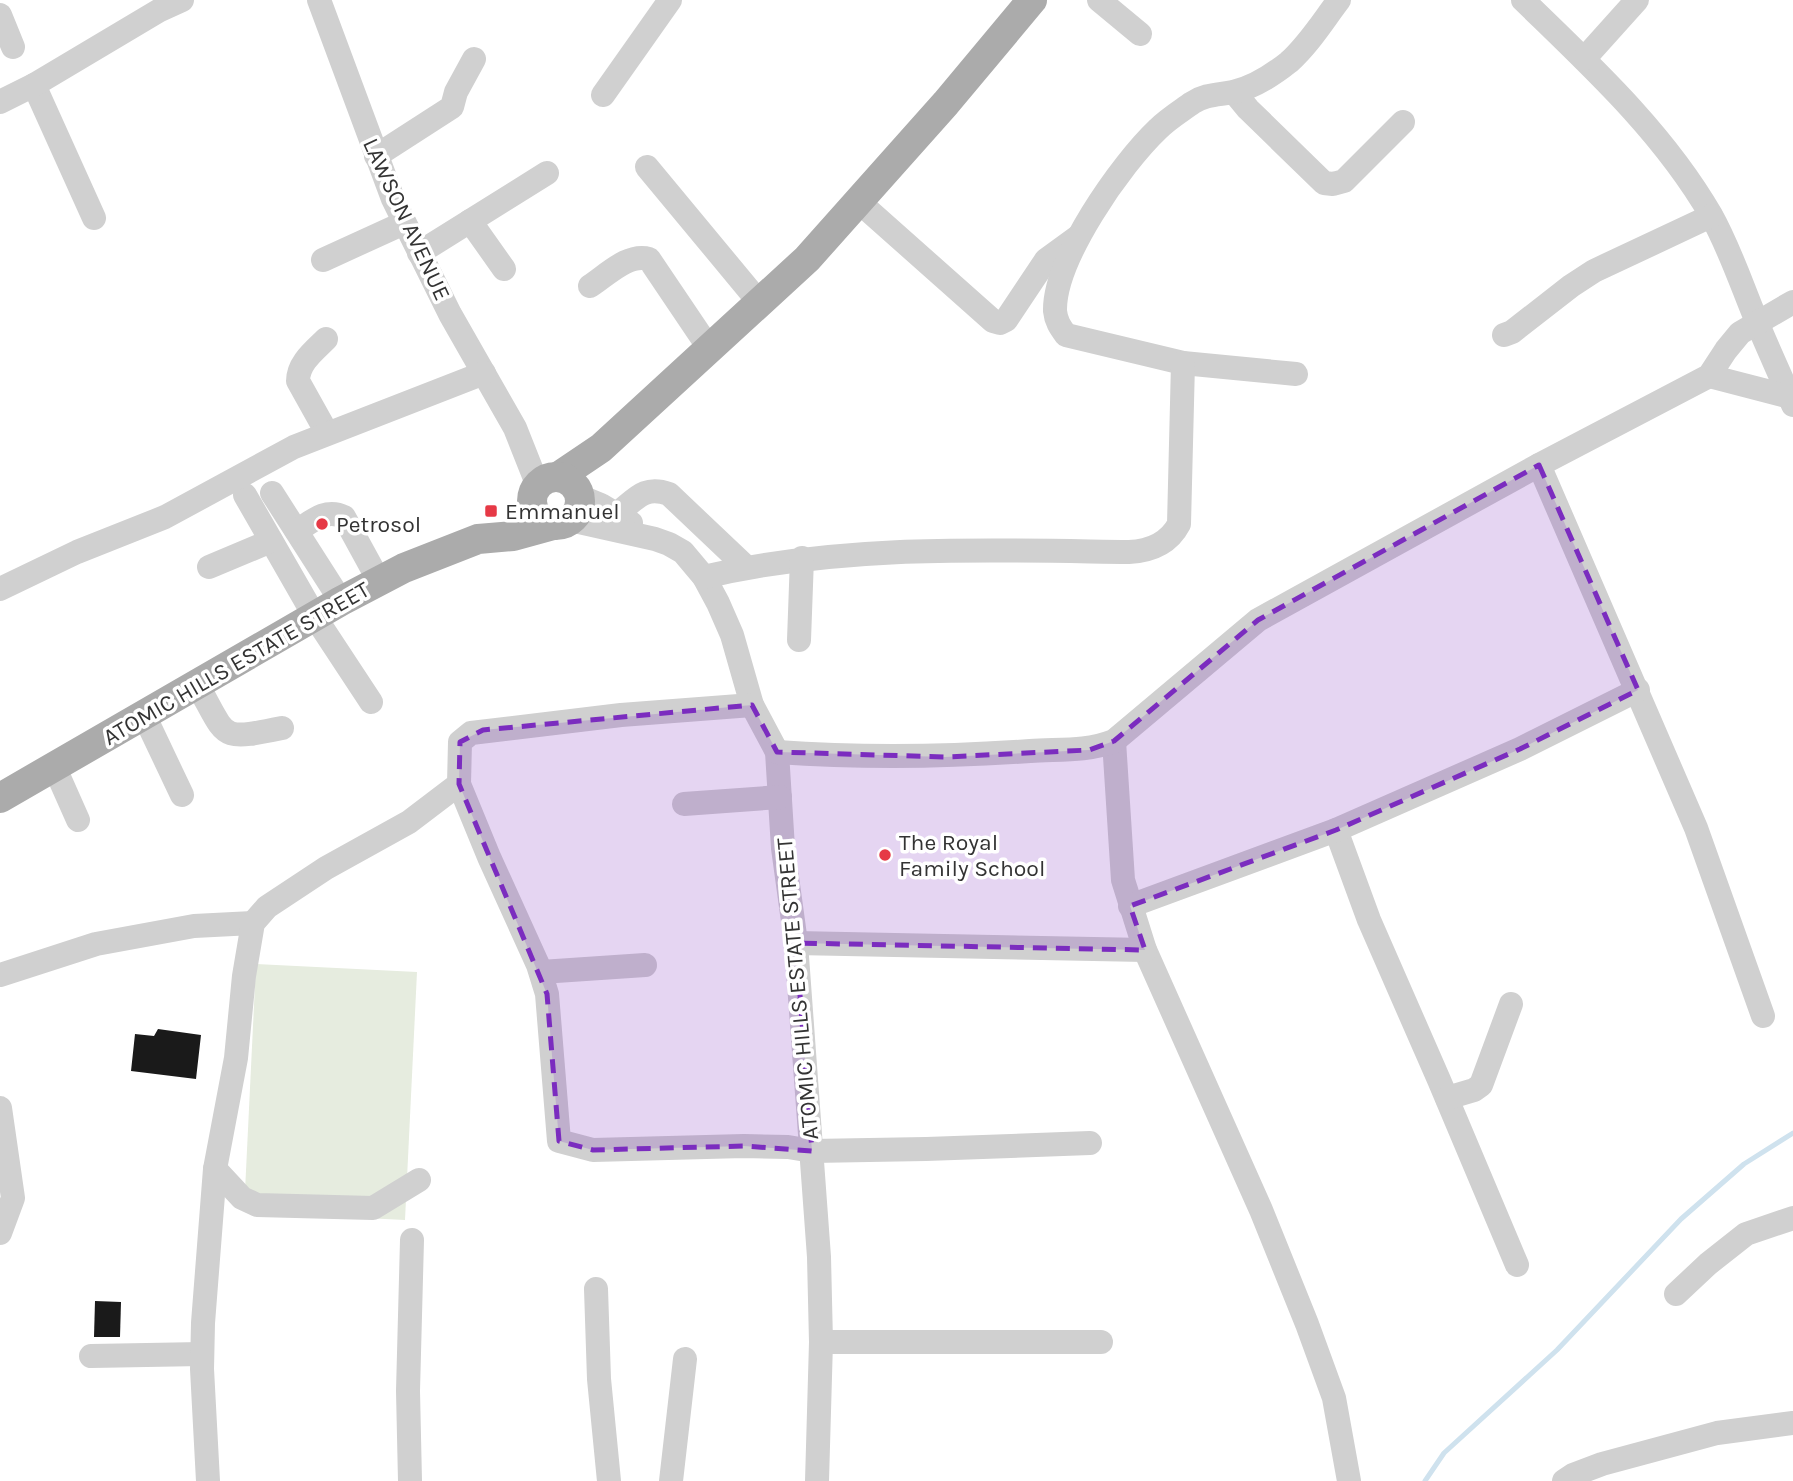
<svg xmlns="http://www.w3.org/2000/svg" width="1793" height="1481" viewBox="0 0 1793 1481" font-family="Karla,sans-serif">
  <rect width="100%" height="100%" fill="#fff"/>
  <!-- green -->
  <polygon fill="#e6ecdf" points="256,964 417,972 405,1220 244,1212"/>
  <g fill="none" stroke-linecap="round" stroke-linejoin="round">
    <!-- stream -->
    <polyline stroke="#cfe2ee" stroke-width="5" points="1425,1481 1444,1453 1557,1350 1681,1219 1744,1164 1793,1133"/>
  </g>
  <!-- building -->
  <g fill="#1a1a1a">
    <polygon points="158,1029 201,1035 196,1079 131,1071 135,1034 154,1036"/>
    <polygon points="95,1301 121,1302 120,1337 94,1337"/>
  </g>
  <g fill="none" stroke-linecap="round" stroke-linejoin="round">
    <!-- minor -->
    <g stroke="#d0d0d0" stroke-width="24">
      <polyline points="319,0 393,199 450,314 515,428 538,486"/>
      <polyline points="1099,0 1140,34"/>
      <path d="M1523,0c68,66 140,132 188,215 18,32 30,68 44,102 12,30 26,59 38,88"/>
      <polyline points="0,15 13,47"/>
      <polyline points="1584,59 1637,0"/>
      <polyline points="34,85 94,218"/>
      <polyline points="1234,92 1248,109 1324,183 1333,184 1344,181 1403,122"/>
      <polyline points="603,95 670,0"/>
      <polyline points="0,102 34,85 160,10 182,0"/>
      <polyline points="376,156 452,107 456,92 474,59"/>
      <polyline points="647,167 759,302"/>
      <polyline points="859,202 993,321 1000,323 1006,320 1046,260 1079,236"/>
      <polyline points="470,221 504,269"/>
      <polyline points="419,253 547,173"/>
      <polyline points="323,260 404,223"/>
      <path d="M590,286c17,-11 38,-33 59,-27l60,89"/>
      <polyline points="1504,335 1512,332 1571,286 1594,271 1711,216"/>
      <path d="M326,339c-12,12 -28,24 -28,42l29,52"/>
      <path d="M1296,374l-113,-11 -117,-28c-6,-8 -10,-14 -11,-24 -1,-52 66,-147 103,-182 10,-10 23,-18 34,-26 14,-9 26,-8 41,-11 19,-4 41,-18 56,-30 20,-18 34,-41 50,-62"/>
      <polyline points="1709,376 1790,397"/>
      <polyline points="1539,465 1696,828 1763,1016"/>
      <polyline points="272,493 341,601"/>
      <polyline points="245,495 315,617 371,702"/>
      <polyline points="579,496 601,505 631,523"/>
      <path d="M617,514c19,-15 27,-29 52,-20l77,73"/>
      <polyline points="570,520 655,539 669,544 683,552 704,577 718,603 732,635 752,705 777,752 783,848 796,943 819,1257 821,1342 817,1481"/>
      <path d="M297,531c15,-10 29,-23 47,-14l35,64"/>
      <polyline points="209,567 271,541"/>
      <path d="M704,577c138,-33 284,-27 425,-25 22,-1 40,-9 50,-28l4,-161"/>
      <polyline points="0,589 77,552 165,517 294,447 484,373"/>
      <polyline points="799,640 802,558"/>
      <path d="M197,684c31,55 21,57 85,44"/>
      <polyline points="144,715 182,795"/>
      <polyline points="1114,741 1123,880 1145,950 1261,1210 1307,1324 1334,1398 1349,1481"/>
      <path d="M777,752c85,6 168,5 253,-1 30,-2 55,1 84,-10l144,-121 281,-155 170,-89 17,-26 14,-17 53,-31"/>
      <polyline points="54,766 78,820"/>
      <polyline points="459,784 489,857 538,965 547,994 559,1141 593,1150 744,1146 788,1147 812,1151 926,1149 1090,1143"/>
      <polyline points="684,804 780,797"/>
      <polyline points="1336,830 1369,920 1439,1080 1517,1265"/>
      <polyline points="1130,906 1336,830 1520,749 1638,690"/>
      <polyline points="796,943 1145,950"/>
      <polyline points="541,972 645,965"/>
      <polyline points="0,975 96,944 194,926 253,923"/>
      <polyline points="1447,1098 1474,1090 1481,1085 1511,1004"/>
      <polyline points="0,1108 13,1198 0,1233"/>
      <polyline points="215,1169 242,1198 257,1205 373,1208 419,1180"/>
      <polyline points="596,1289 599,1379 609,1481"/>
      <polyline points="1676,1294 1708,1264 1746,1234 1793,1218"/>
      <polyline points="821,1342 1101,1342"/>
      <polyline points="91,1356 202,1354"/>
      <polyline points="208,1481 202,1369 203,1323 215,1169 236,1058 244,976 253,923 267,907 326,868 409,822 459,784 460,742 471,733 621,715 752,705"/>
      <polyline points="410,1481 408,1391 412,1240"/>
      <polyline points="671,1481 685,1359"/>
      <polyline points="1564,1481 1573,1475 1602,1464 1717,1433 1793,1423"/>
    </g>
    <!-- major -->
    <g stroke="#ababab" stroke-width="30">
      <polyline points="558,477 601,448 807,259 946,103 1032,0"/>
      <circle cx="556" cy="501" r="24"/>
      <polyline points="0,798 341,601 404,568 478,539 513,536 553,525"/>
    </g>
  </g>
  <!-- marked area -->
  <path fill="#7b2cbf" fill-opacity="0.2" stroke="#7b2cbf" stroke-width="5" stroke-dasharray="14 9" stroke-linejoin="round" d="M1539,465l99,225 -118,59 -184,81 -206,76 15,44 -349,-7 16,208 -68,-5 -151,4 -34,-9 -12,-147 -88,-210 1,-42 23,-12 269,-25 25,47 168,5 144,-7 25,-9 144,-121z"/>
  <!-- markers -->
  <g fill="#e63946" stroke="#fff" stroke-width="2.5">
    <rect x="484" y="504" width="14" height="14" rx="3.5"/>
    <circle cx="322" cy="524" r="7"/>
    <circle cx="885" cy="855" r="7"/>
  </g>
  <g text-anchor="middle" stroke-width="7" stroke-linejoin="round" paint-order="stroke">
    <!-- street labels -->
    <g font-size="23" fill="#333" stroke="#fff">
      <text transform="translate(407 219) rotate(65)" y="8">LAWSON AVENUE</text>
      <text transform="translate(236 663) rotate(-30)" y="8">ATOMIC HILLS ESTATE STREET</text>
      <text transform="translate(797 989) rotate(-95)" y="8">ATOMIC HILLS ESTATE STREET</text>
    </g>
    <!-- poi labels -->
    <g font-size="23" fill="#333" stroke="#fff" text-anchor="start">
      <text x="505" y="519">Emmanuel</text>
      <text x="336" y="532">Petrosol</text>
      <text x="899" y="850">The Royal<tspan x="899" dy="26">Family School</tspan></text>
    </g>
  </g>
</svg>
